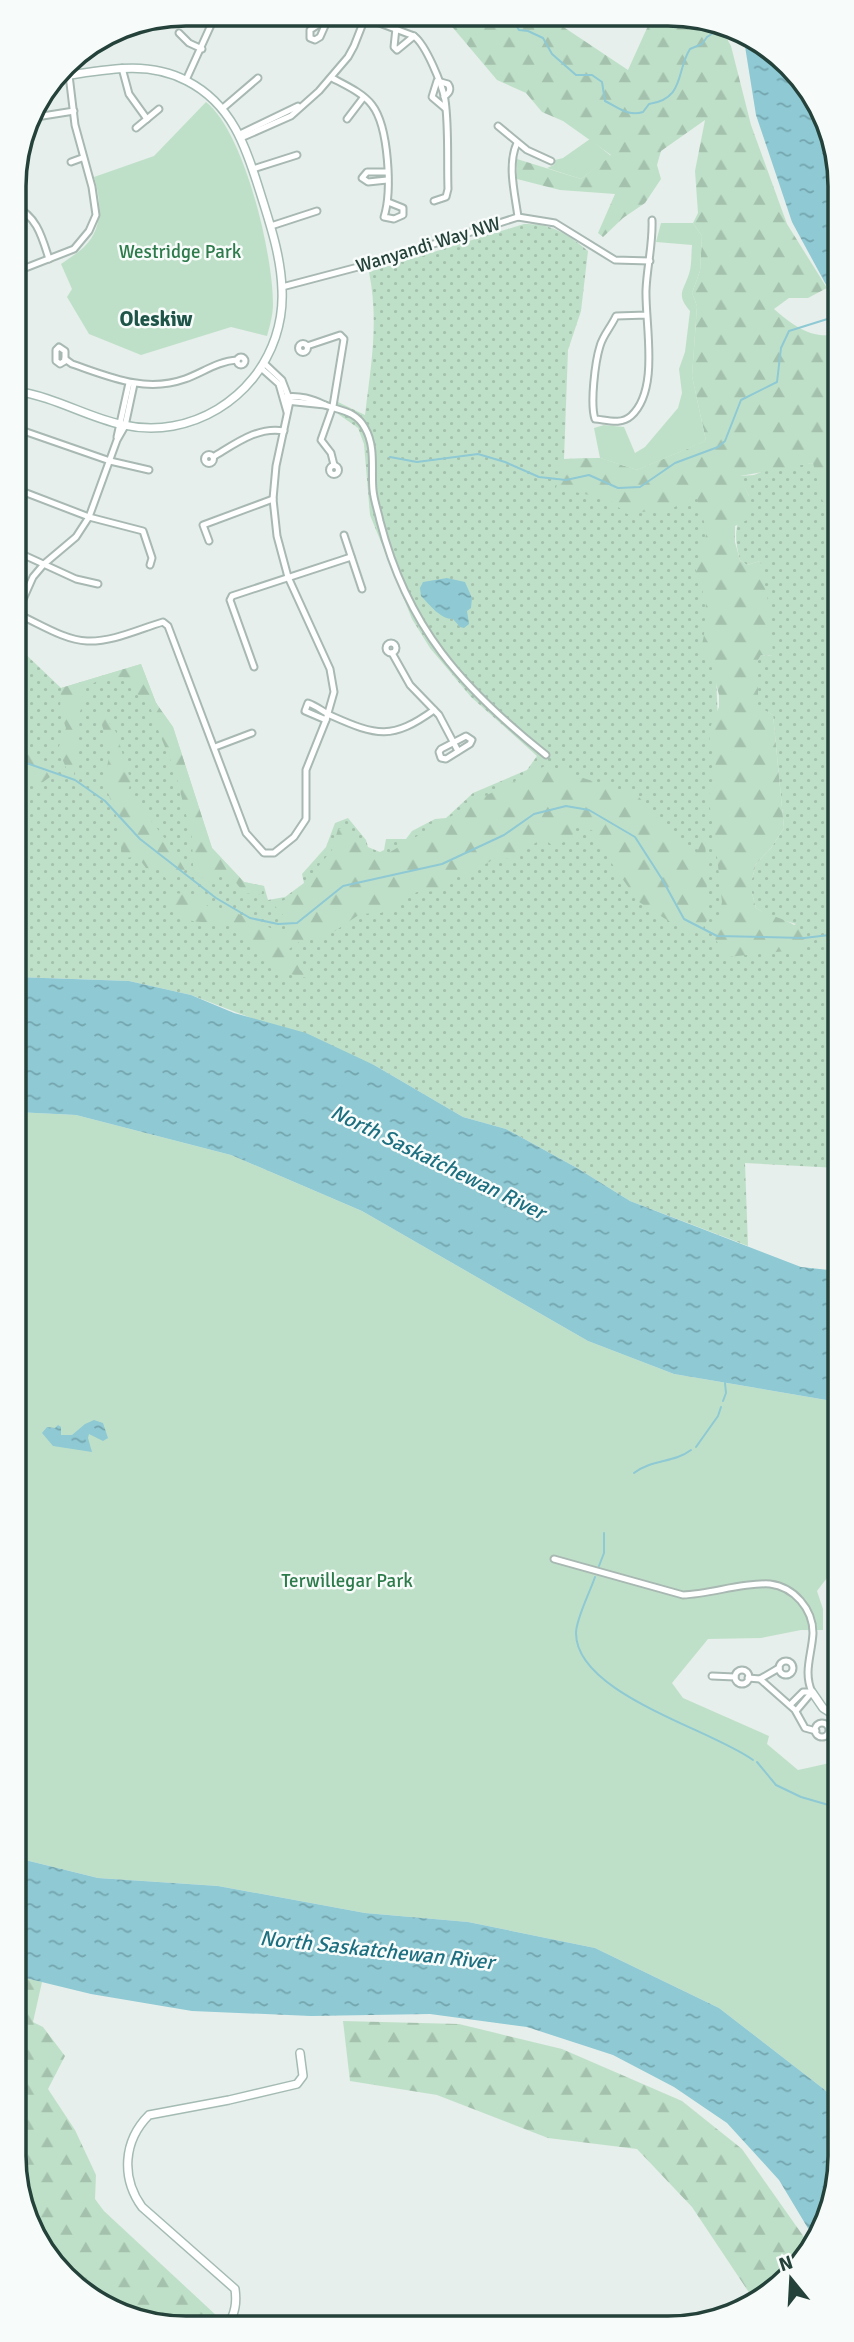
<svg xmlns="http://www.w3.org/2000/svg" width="854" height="2342" viewBox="0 0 854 2342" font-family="Signika,sans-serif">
  <defs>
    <pattern id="grass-dots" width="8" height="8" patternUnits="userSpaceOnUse" patternTransform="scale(1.75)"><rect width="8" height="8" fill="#bfe0c8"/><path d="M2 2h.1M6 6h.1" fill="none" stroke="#a4c1ad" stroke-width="1.8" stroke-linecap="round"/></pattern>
    <pattern id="forest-firs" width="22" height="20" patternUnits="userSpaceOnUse" patternTransform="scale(1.75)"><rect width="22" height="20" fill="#bfe0c8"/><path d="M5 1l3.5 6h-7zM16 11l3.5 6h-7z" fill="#a4c1ad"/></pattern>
    <pattern id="water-ripples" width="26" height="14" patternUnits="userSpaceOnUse" patternTransform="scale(1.75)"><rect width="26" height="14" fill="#8ec9d4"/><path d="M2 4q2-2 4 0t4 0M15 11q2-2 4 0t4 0" fill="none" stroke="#74a5ad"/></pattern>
  </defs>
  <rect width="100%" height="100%" fill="#e6efeb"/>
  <!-- grass -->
  <path fill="url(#grass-dots)" d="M524,224c27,-1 44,10 64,27l-7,60 -13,39 -4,109 36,-1 37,12 69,-29 22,515 68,-32 -27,-8 -13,-8 -4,-15v-14l4,-15 15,-16 13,-20 -11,-113 -15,-8v-47l3,-5 11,1 -12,-95 -13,4 -7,-5c-8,-29 -3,-38 9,-64l-10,-20 15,-1 16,-7 44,-5 20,84 3,32 1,589 -93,-5 3,83 -118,-45 -53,-33 -71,-39 -43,-12 -89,-52 -183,-70 -62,-14 -113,-4 -1,-333 46,44 80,-24 15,39 17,24 39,121 32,34 20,4 4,14 17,-3 19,-14 -2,-9 24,-27 9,-24 13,-5 18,22 2,7 12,5 4,-2 2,-11h20l6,-8 23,-12 11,-1 27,-25 54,-23 10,-14 -66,-59 -41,-49 -18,-29 -42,-104 -6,-71 -6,-16 -20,-14v-12l27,13c6,-50 14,-93 4,-143z"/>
  <!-- forest -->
  <g fill="url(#forest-firs)">
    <path d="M443,16h104l81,54 24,-53h50l19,11 10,18 20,79 36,99 40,64 -19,10h-19l-15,11c18,16 38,31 63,25v245l-3,-32 -21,-84 -73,13 9,20 2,22 -16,8v16l5,18 7,5 13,-4 10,50 3,45 -12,-1 -3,5v46l15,9 11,113 -13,20 -15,16 -4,15v14l4,15c19,12 43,11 52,33l-12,9 -68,7 -13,-18 -2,-9 6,-13 3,-15 -7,-64 -7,-42 6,-11 -1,-11 3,-12 -6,-17 -1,-15 10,-23v-12l-8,-31 -11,-10 4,-19 2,-32 -5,-17 -6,-6 1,-11 11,-37 -11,-37 -23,13 -46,6 -19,-15 -52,-11 7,-29 37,-1 37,12 69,-29 -14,-65 5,-70 -5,-13 8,-22 2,-35 -9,-13 5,-10 -3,-42 10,-51 -44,31 -4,14 4,14 -16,24 -22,15 -20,19 -5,-4 17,-39 -55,-4 -43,-11v-20l64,20 30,-24 -48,-34 -21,-9 -16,-19 -29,-13z"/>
    <polygon points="141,664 156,703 173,727 212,848 244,882 264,886 261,895 244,893 234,880 220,876 208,885 193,866 192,838 175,771 160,735 148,701 139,696 123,677 101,679 83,689 73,784 58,749 66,728 60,711 61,688"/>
    <polygon points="99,715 103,715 116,732 131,782 128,791 173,849 185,870 168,881 158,869 146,868 137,856 122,859 119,824 108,793 105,777 110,752"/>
    <polygon points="15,737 38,759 50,777 39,785 15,759"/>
    <path d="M545,766l92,29 51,56 9,1 8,-17 3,83 -8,16 -22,-7 -39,-25 -25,-35 -21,-36 -18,-8 -3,16 -19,7 -10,-8 -32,21 -15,-1 -26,15 -17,5 -14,13 -22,1 -36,21 -21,1 -28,19 -33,9 -10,7 11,21 27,13 -53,-13 -13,-11 -28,-37c-33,-1 -48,7 -68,-24l9,-5 28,3 5,10 20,3 55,24 8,-5 -5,-11 -11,-12 30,-15 7,-15 21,-25 6,-21 9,-2 22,29 16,-1 104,-61z"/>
    <polygon points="17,1976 42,1982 33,2022 43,2027 65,2056 48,2089 75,2130 96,2175 95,2199 104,2211 218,2317 214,2325 153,2325 65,2278 17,2190"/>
    <polygon points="343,2021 459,2024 562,2049 682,2101 742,2149 811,2247 797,2269 756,2303 692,2207 637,2149 548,2138 437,2095 350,2081"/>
  </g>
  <!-- park -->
  <g fill="#bfe0c8">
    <path d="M206,102c39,31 67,153 67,202 0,11 -3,21 -6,32l-36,-9 -90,28 -52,-21 -22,-37 5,-8 -11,-25c8,-6 17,-11 23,-17 20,-19 17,-47 10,-70l60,-21z"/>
    <polygon points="590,139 611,156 581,179 547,168 554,165 555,160 563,158"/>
    <path d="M661,223h32l9,13 -2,35 -8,22 5,13 -5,70 14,65 -69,29 -37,-12 -6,-30 10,-3 20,2 11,26 10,-6 33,-39 4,-15 -3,-24 6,-17 5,-41c-14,-17 -7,-19 -1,-37 3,-9 2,-20 3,-29l-36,-3z"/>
    <polygon points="16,1112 76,1115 231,1155 362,1211 588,1341 674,1374 838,1402 839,1572 830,1574 817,1591 823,1609 823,1630 801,1630 761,1638 708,1639 672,1683 683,1698 769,1736 767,1744 798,1770 839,1761 840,2108 825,2090 719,2008 595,1948 468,1922 365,1913 218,1886 98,1878 17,1858"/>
  </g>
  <!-- water -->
  <g fill="url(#water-ripples)">
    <polygon points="744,40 789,64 837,152 837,305 792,222 756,115"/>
    <path d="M447,578l18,4 7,16 -1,10 -4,3 2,13 -5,4 -4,-1 -7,-8c-13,0 -23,-14 -32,-23l-1,-8 3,-6z"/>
    <polygon points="16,977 129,981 191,995 234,1013 306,1033 374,1065 463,1117 506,1129 577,1168 630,1201 801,1267 838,1271 838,1402 674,1374 588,1341 362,1211 231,1155 76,1115 16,1112"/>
    <polygon points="94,1420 103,1423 108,1438 103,1441 89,1434 88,1438 92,1452 53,1446 42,1433 47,1427 55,1428 58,1425 61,1427 61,1435 72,1435 85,1424"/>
    <polygon points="17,1858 98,1878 218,1886 365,1913 468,1922 595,1948 719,2008 825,2090 840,2108 840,2166 827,2221 815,2240 779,2180 727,2123 674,2087 613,2055 527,2027 430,2014 311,2016 192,2011 91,1994 17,1976"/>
  </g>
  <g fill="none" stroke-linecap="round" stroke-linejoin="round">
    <!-- stream -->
    <g stroke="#8ec9d4" stroke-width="2">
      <path d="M510,16l9,14 9,1 15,7 9,16 24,21h16l10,7 3,19c13,6 23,16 38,11l6,-8c36,-5 27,-33 41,-55l12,-5 5,-7 14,-9"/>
      <polyline points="390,457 417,462 478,454 505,462 539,477 566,480 589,475 618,488 640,487 675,463 718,447 725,441 741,400 777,382 781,348 789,331 837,316"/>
      <polyline points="15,759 75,780 105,801 140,839 216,898 250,918 278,924 297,923 343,886 442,864 504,835 534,814 566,806 589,810 635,837 662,879 684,919 717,936 804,938 838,934"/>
      <polyline points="723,1401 726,1393 725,1383"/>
      <polyline points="696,1447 718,1416 721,1407"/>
      <path d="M634,1473c18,-14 40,-10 57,-23"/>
      <polyline points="599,1566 604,1553 604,1533"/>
      <path d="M595,1577c-5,15 -19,42 -19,56 0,61 135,96 177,127"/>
      <polyline points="757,1762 776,1785 801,1797 839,1808"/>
    </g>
    <!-- street casing -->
    <g stroke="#a8b8b2" stroke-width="9">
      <g id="street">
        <path d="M358,15l56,21c12,9 28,48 31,64 4,27 2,61 3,89l-2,8 -12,4"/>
        <polyline points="328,19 320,37 315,40 310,38 310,30 333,15"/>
        <polyline points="120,27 120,28"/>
        <polyline points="396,28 394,47 397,50 414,36"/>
        <polyline points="179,33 189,43 202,49"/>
        <polyline points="122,68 129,94 147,119"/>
        <path d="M332,78c13,7 31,15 40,27 17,22 20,87 12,112l10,2 9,-4v-7l-15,-6"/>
        <polyline points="186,80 216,14"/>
        <path d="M444,97c5,-4 8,-7 4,-13l-11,-3 -5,16 13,11"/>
        <polyline points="223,108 258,78"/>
        <polyline points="30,118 74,111"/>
        <polyline points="347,119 363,98"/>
        <polyline points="498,126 527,150 551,161"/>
        <polyline points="136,128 159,109"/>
        <polyline points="240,134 298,106"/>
        <polyline points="241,138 291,116 319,91 348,57 354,46 365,18"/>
        <path d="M517,143c-10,22 -2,51 1,74"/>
        <polyline points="71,162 82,158"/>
        <polyline points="253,169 297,155"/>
        <polyline points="386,172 367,172 362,178 368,182 387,180"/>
        <path d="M14,206c23,10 28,31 35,53"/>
        <polyline points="271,226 317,211"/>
        <polyline points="15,272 74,249 89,231 96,215 92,187 75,125 69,75"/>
        <polyline points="282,287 377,262 518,217 555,223 615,260 650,261"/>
        <path d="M647,315l-31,1c-5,11 -13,19 -16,30 -5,16 -10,58 -5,73 12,1 26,6 36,-3 29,-26 14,-91 15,-126 1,-24 7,-46 6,-70"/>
        <circle cx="303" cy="348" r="4.5"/>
        <polyline points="307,346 340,335 344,339 333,406 321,440 331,453 334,465"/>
        <polygon points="59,347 65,351 65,361 60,364 56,361 56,350"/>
        <circle cx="241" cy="361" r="4"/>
        <path d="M65,359l7,5c38,13 73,29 113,15 17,-6 33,-18 52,-19"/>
        <polyline points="261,368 279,384 287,412"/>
        <path d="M285,397c15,-2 27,2 40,8 16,6 31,6 40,23 11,19 6,42 8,62 1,11 5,21 7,31 27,106 82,167 166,234"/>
        <polyline points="286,401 325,405"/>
        <polyline points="15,428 110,461 149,470"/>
        <polyline points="117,437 129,383"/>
        <circle cx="209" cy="459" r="4.5"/>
        <path d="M213,457c22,-13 45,-31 71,-26"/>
        <circle cx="334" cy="470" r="4.5"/>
        <polyline points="16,489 89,517 143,531 152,558 150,565"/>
        <polyline points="344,535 362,589"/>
        <polyline points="209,541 203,525 273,499"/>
        <polyline points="15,551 76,579 98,584"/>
        <path d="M15,613c22,9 48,27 72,28 26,1 52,-12 76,-19l5,4 78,207 18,20h10l20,-16 12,-18v-49l20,-50 8,-28 -4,-23 -42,-92 -11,-41 -4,-37 3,-33 14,-65 -8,-21 -17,-16"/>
        <polyline points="17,613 33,577 44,564 76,537 89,517 117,440 125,426 134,384"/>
        <circle cx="391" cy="648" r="5"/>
        <polyline points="392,653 410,685 439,715 458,751"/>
        <polyline points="254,667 230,600 232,596 351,557"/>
        <path d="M326,720l-21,-9 3,-8c9,3 15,9 24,13 45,20 60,24 102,-6"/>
        <polygon points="466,736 472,740 470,744 446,759 441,758 439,752 441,749"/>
        <polyline points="215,747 252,733"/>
        <path d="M554,1559l129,36c27,-1 62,-13 87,-11 24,3 43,25 43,49 -1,21 -10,39 -1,59"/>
        <circle cx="786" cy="1668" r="7"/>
        <circle cx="742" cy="1677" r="7"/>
        <polyline points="712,1676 735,1677"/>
        <polyline points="748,1678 760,1679 795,1710 805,1728 816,1731"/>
        <polyline points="760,1679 779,1668"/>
        <polyline points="790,1705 803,1692 812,1692"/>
        <polyline points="796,1711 812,1692"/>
        <circle cx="822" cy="1730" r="7"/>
        <polyline points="230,2321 263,2325"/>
      </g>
    </g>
    <!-- secondary casing -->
    <g stroke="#a4bbb3" stroke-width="10">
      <g id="secondary">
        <path d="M15,391c57,8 96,46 158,35 65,-12 112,-70 109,-136 -1,-34 -12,-66 -22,-98 -14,-45 -28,-88 -73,-111 -41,-22 -86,-10 -130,-4"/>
        <polyline points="812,1692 823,1708 839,1718"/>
        <path d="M228,2325c7,-12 9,-22 7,-36l-93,-82c-21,-29 -19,-66 7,-92l80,-15 68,-16 6,-8 -3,-23"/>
      </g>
    </g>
    <!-- street -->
    <use href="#street" stroke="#fff" stroke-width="5"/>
    <!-- secondary -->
    <use href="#secondary" stroke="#fff" stroke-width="7"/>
  </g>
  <g text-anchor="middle" stroke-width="5" stroke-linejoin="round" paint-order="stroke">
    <!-- street labels -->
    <g font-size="19" fill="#24423a" stroke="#f7fbf9">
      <text transform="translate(428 244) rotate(-17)" y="7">Wanyandi Way NW</text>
    </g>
    <!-- park labels -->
    <g font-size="19" fill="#2d7a4b" stroke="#f7fbf9">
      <text x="180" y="258">Westridge Park</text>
      <text x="347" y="1587">Terwillegar Park</text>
    </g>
    <!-- neighbourhood labels -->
    <g font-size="21" font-weight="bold" fill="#1f5548" stroke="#f7fbf9">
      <text x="156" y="326">Oleskiw</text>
    </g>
    <!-- water labels -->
    <g font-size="21" font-style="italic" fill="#1c6f80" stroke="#f7fbf9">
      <text transform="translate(438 1162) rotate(26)" y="7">North Saskatchewan River</text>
      <text transform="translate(377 1950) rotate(6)" y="7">North Saskatchewan River</text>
    </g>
  </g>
  <!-- crop -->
  <path d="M0 0H854V2342H0ZM186 26H668A160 160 0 0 1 828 186V2156A160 160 0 0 1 668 2316H186A160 160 0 0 1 26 2156V186A160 160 0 0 1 186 26Z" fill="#f7fbf9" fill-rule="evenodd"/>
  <path fill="none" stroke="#24423a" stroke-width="3.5" d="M186 26H668A160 160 0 0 1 828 186V2156A160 160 0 0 1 668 2316H186A160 160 0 0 1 26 2156V186A160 160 0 0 1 186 26Z"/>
  <!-- north arrow -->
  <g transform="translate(791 2279) rotate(342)" stroke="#f7fbf9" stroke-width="5" paint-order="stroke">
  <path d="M0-5L12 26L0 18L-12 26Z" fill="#24423a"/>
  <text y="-10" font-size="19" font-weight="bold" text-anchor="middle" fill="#24423a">N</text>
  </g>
</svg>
